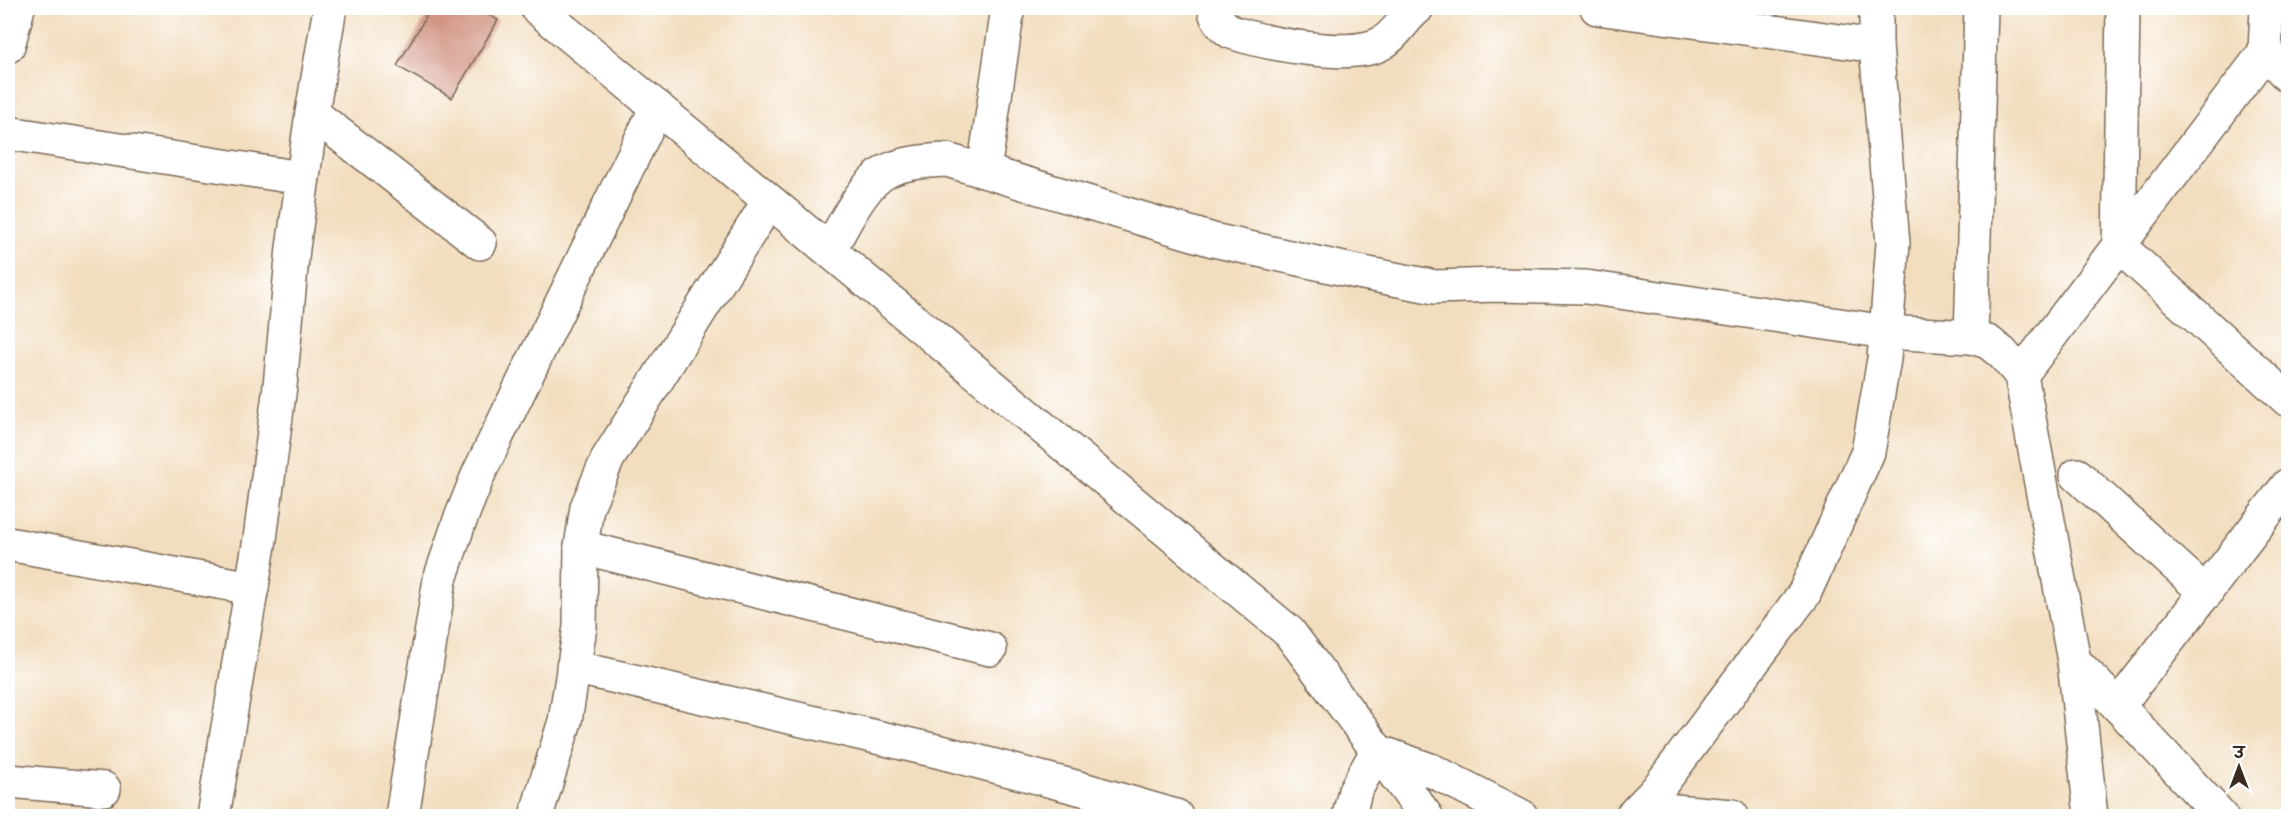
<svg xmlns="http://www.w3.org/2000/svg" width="2296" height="824" viewBox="0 0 2296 824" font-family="'Balsamiq Sans','Playpen Sans Deva',sans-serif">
  <rect width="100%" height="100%" fill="#fff"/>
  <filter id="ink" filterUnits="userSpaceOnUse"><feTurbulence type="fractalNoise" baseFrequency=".0167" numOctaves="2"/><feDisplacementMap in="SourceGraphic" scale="12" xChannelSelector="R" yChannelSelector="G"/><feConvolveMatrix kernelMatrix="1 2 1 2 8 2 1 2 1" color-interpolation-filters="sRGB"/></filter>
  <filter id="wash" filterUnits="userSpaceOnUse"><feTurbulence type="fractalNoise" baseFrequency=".008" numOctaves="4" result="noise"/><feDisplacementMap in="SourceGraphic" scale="24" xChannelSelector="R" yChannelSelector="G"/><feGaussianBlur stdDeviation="1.35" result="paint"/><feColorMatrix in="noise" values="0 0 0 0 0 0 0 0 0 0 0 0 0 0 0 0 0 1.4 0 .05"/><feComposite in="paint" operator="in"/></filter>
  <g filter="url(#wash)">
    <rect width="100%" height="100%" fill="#f2debf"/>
    <g id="blocks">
      <!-- building -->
      <polygon fill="#d29584" points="431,8 475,8 498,20 452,98 397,66"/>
    </g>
  </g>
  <g filter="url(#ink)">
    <use href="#blocks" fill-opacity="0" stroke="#7b6956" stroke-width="1.5"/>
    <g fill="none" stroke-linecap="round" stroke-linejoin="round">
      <!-- minor casing -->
      <g stroke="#7b6956" stroke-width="36">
        <g id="minor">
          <polyline points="537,8 1289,632 1426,816"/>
          <path d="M1215,8c0,10 7,18 16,24 33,11 121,29 151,11 15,-9 21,-24 35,-35"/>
          <polyline points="1597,8 1876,46"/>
          <polyline points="2123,8 2119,246 2288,400"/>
          <polyline points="2267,8 2265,52 2288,76"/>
          <polyline points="8,46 18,8"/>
          <polyline points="312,113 480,243"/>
          <polyline points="8,133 302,178"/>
          <polyline points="984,171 1008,8"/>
          <path d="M829,250c15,-24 32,-65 58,-79 19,-9 40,-10 60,-11l266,80 140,31 82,16 62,-2 89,2 300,45 85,5 17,5 14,11 19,22"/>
          <polyline points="1971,337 1981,8"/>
          <polyline points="2077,475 2206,593"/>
          <polyline points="8,544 252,588"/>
          <polyline points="581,547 990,649"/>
          <polyline points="2074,661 2118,706 2221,816"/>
          <polyline points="573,667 941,752 1079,788 1176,816"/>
          <polyline points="2118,706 2288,485"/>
          <polyline points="8,781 104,789"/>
          <polyline points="1640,808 1732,816"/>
          <polyline points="213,816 260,539 280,386 293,248 312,113 330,8"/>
          <polyline points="402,816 440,579 459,523 479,473 657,107"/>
          <polyline points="536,816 565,721 580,627 581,547 587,507 608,458 769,201"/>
          <polyline points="1349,816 1355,791 1377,751 1433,771 1521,816"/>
          <polyline points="1632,816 1656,791 1804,594 1868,452 1884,359 1893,243 1876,46 1876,8"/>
          <polyline points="2091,816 2074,661 2021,375 2265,52"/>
        </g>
      </g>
      <!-- minor -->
      <use href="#minor" stroke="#fff" stroke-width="33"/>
    </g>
  </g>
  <!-- margin -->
  <rect width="2296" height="824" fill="none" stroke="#fff" stroke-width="30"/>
  <!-- north arrow -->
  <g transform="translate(2239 767)" stroke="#ffffff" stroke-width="4.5" paint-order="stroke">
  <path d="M0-4.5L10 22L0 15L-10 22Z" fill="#3b2a1e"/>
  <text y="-9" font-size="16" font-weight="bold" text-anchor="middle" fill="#3b2a1e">उ</text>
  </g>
</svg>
